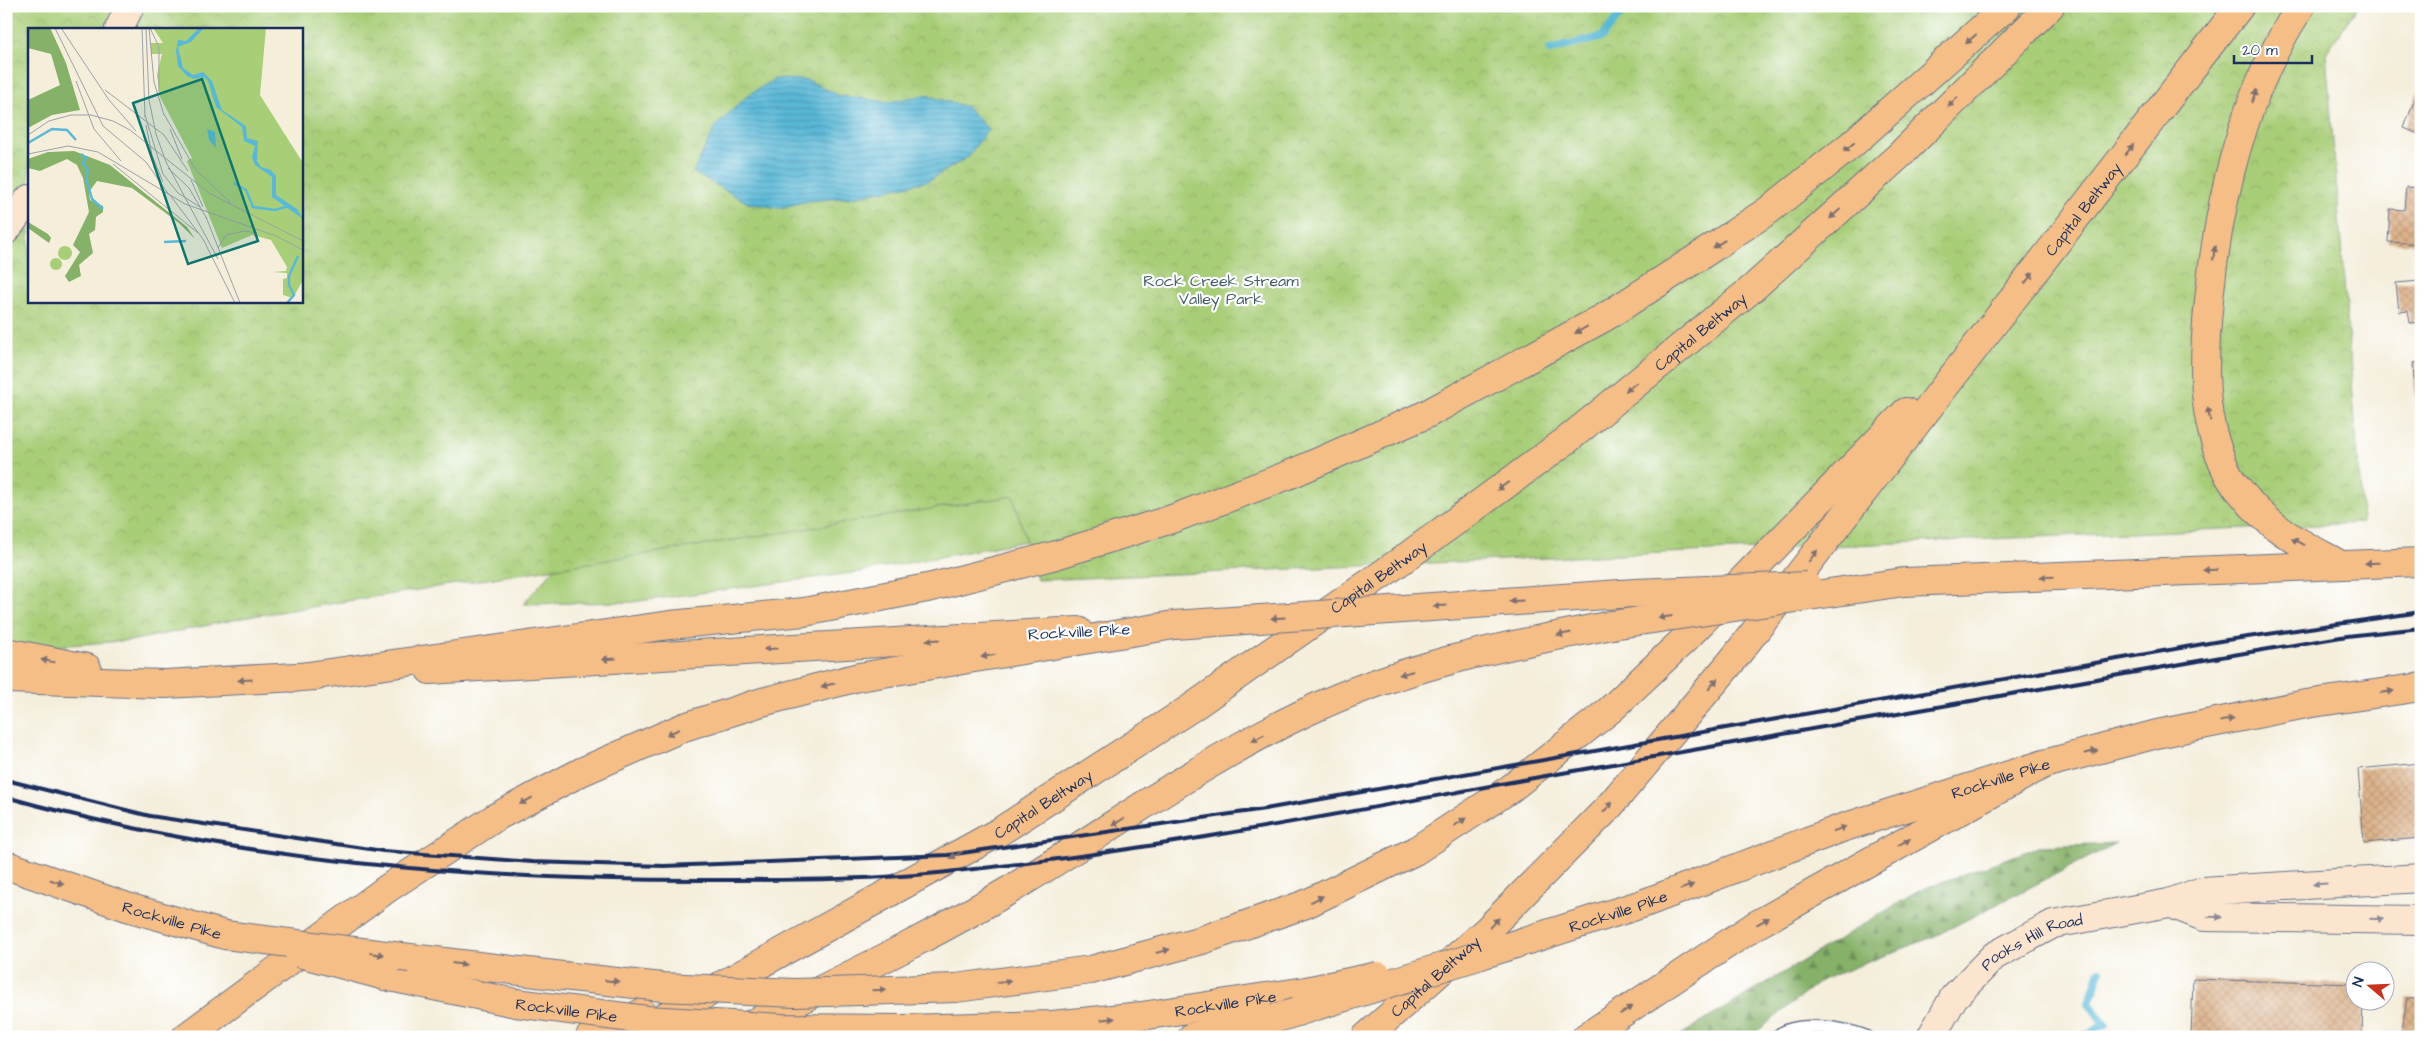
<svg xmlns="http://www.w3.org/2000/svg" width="2427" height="1043" viewBox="0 0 2427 1043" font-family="'Architects Daughter',sans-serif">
  <defs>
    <pattern id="forest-firs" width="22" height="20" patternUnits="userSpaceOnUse" patternTransform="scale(1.25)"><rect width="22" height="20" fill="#86b168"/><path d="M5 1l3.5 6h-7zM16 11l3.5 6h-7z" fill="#6d9059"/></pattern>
    <pattern id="park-crowns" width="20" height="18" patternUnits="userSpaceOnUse" patternTransform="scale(1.25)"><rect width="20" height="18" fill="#a9ce78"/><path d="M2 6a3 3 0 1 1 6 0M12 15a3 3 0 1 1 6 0" fill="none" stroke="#91b16a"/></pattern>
    <pattern id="water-rules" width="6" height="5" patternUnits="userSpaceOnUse" patternTransform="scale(1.25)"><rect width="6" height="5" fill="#59b8d7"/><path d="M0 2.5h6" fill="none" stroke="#4996b2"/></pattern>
    <pattern id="building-cross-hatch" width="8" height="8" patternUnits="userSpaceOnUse" patternTransform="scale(1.25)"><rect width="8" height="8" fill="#ddb38b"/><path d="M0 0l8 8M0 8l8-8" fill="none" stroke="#bd9a7a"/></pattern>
  </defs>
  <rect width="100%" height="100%" fill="#fff"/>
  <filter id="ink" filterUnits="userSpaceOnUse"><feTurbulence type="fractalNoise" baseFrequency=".02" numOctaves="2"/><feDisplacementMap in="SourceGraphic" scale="10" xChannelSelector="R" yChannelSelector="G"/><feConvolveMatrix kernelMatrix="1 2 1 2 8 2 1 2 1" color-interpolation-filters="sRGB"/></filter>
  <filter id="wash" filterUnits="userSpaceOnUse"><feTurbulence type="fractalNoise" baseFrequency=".0096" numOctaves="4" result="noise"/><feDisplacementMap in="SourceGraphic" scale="20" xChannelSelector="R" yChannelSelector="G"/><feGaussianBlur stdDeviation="1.12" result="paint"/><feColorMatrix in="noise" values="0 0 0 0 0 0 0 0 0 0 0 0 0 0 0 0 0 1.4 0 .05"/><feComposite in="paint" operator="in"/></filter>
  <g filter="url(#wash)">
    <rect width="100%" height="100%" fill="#f4eedb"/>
    <!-- grass -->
    <polygon fill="#a9ce78" stroke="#627e6b" points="999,416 1047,537 859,572 632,602 523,604 571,550"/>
    <!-- forest -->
    <polygon fill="url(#forest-firs)" stroke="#507063" points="2117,843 1935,936 1822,980 1750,1037 1677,1037 1920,890 2041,846"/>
    <!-- park -->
    <path fill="url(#park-crowns)" stroke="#627e6b" fill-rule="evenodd" d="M6,6h2352l-32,47 37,470 -1326,57 -24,-84 -760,120 -118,24 -79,6h-50zM29,29h272v272h-272z"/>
    <!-- water -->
    <polygon fill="url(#water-rules)" stroke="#3a749a" points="775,79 807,80 840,96 889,102 925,95 967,107 988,129 968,157 928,181 853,197 808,201 779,208 748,203 693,172 716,126 748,95"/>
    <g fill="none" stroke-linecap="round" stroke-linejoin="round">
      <!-- stream -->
      <g stroke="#59b8d7" stroke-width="8">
        <polyline points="1550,50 1602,37 1627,6"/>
        <polyline points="2081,1037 2105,1025 2089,1003 2100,971"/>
      </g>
    </g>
    <g id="blocks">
      <!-- building -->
      <g fill="url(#building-cross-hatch)">
        <polygon points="2418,91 2421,92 2421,135 2404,128"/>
        <polygon points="2406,187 2421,188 2421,244 2388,242 2390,209 2404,210"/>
        <polygon points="2421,281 2421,322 2410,323 2408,311 2399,312 2396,283"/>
        <polygon points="2421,362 2421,419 2417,419 2413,363"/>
        <polygon points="2421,763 2421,838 2364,843 2358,769"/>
        <polygon points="2193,979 2354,984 2354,1000 2363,1000 2362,1037 2191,1037"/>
        <polygon points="2407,998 2421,1000 2421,1037 2401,1037"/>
      </g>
    </g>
  </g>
  <g filter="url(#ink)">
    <use href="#blocks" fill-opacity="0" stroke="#67728a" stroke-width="1"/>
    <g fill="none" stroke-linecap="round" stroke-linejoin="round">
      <!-- lane casing -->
      <g stroke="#67728a" stroke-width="15">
        <path id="lane" d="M1777,1037c18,-18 69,-8 90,0"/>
      </g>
      <!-- secondary casing -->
      <g stroke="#67728a" stroke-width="30">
        <g id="secondary">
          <polyline points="119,29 130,6"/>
          <polyline points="6,230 29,199"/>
          <polyline points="2169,903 2204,917 2421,920"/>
          <path id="s1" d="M1931,1037l23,-40 40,-41 59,-32 116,-21 33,-12 219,-13"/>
        </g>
      </g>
      <!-- primary casing -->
      <g stroke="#67728a" stroke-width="30">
        <g id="primary">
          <polyline points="1904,582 2421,562"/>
          <polyline points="1489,603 1635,593"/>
          <polyline points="6,652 87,668"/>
          <polyline points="430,670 1078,631"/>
          <polyline points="6,679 165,684 317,676"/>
          <path id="s2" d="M6,865l121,42 98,28"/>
          <path id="s3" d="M1481,955l161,-51 200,-76 202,-64 113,-30 149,-30 115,-17"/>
          <polyline points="385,976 516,1003"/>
          <path id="s4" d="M902,1029l150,-4 90,-9 164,-25"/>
        </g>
      </g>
      <!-- highway casing -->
      <g stroke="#67728a" stroke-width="30">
        <g id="highway">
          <path d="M2301,6c-58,88 -82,191 -92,294 -6,59 -9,120 19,174 3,7 9,13 13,18 29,38 60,51 100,73"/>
          <polyline points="294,678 670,625 804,612 932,587 1056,555 1172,519 1291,474 1427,414 1605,317 1697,258 1769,210 1851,145 2007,6"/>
          <polyline points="410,958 563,976"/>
          <polyline points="956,988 1091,970 1202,940 1306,904 1415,851 1510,789 1611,709 1687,637 1906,412"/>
          <path d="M740,1030c89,-45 182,-88 268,-139 98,-59 192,-128 296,-178 97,-47 203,-68 308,-88"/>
          <polyline points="186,1037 388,888 496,817 581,772 684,727 762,702 859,677 1174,625"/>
          <polyline points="590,1037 642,1013"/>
          <path id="s5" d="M628,1037l371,-205 192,-124 214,-150 162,-118 186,-152 149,-135 148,-147"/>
          <polyline points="1192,1037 1274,1019"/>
          <path id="s6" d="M1366,1037l121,-107 120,-121 125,-148 508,-655"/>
          <polyline points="1586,1037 1756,925 2044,764"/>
        </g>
      </g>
      <!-- lane -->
      <use href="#lane" stroke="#fff" stroke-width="12"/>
      <!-- secondary -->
      <use href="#secondary" stroke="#fbe5cf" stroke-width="28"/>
      <!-- primary -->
      <use href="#primary" stroke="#f6be87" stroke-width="28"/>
      <!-- highway -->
      <use href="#highway" stroke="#f6be87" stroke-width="28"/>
      <!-- rail -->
      <g stroke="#1b2f5e" stroke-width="4">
        <polyline points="6,780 150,816 383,851 532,862 664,866 948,855 1265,809 2220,641 2421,612"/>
        <path d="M6,797c231,65 475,84 714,83 76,0 160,0 236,-9 194,-20 386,-58 578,-93 229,-40 458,-81 687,-121l126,-21 74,-8"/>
      </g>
      <!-- primary-bridge casing -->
      <g stroke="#67728a" stroke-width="30" stroke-linecap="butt">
        <g id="primary-bridge">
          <polyline points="1635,593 1807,586"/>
          <polyline points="1174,625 1489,603"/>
          <polyline points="299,953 385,976"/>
          <polyline points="1306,991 1378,976"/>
          <path id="s7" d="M516,1003l131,17 135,8 120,1"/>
        </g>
      </g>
      <!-- highway-bridge casing -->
      <g stroke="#67728a" stroke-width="30" stroke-linecap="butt">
        <g id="highway-bridge">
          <polyline points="1612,625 1904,582"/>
          <polyline points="225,935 410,958"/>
          <polyline points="563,976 662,987 795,993 956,988"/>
          <polyline points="1274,1019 1481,955"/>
        </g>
      </g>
      <!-- primary-bridge -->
      <use href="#primary-bridge" stroke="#f6be87" stroke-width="28"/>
      <!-- highway-bridge -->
      <use href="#highway-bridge" stroke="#f6be87" stroke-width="28"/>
    </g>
    <!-- one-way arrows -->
    <defs><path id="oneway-solid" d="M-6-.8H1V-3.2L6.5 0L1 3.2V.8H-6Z" transform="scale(1.25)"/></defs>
    <g fill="#7e6f70">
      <use href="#oneway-solid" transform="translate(1971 39) rotate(138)"/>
      <use href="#oneway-solid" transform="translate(2254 96) rotate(-69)"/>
      <use href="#oneway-solid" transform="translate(1953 102) rotate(135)"/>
      <use href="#oneway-solid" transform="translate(1849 147) rotate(140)"/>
      <use href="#oneway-solid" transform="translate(2129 150) rotate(-52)"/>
      <use href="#oneway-solid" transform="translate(1835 214) rotate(138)"/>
      <use href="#oneway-solid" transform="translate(1719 244) rotate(146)"/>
      <use href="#oneway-solid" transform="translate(2214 253) rotate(-82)"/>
      <use href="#oneway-solid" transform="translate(2029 278) rotate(-52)"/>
      <use href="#oneway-solid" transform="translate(1581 330) rotate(151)"/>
      <use href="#oneway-solid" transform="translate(1631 387) rotate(141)"/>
      <use href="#oneway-solid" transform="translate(2209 414) rotate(-100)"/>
      <use href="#oneway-solid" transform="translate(1503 486) rotate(144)"/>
      <use href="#oneway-solid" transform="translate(2298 542) rotate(-152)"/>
      <use href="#oneway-solid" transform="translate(1813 556) rotate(-52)"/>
      <use href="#oneway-solid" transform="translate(2372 563) rotate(178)"/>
      <use href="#oneway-solid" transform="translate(2210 570) rotate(178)"/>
      <use href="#oneway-solid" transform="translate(2047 577) rotate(178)"/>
      <use href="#oneway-solid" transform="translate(1516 601) rotate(176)"/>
      <use href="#oneway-solid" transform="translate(1440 606) rotate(176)"/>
      <use href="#oneway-solid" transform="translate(1665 617) rotate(172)"/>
      <use href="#oneway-solid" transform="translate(1278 618) rotate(176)"/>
      <use href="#oneway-solid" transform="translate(1564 634) rotate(169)"/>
      <use href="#oneway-solid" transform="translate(933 640) rotate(177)"/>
      <use href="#oneway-solid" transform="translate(771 649) rotate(177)"/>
      <use href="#oneway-solid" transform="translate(988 656) rotate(171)"/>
      <use href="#oneway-solid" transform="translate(609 659) rotate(177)"/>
      <use href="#oneway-solid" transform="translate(48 661) rotate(-169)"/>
      <use href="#oneway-solid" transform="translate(1406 673) rotate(164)"/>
      <use href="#oneway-solid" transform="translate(245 680) rotate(177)"/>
      <use href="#oneway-solid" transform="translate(1713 684) rotate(-50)"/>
      <use href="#oneway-solid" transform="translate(828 685) rotate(166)"/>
      <use href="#oneway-solid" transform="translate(2387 692) rotate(-8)"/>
      <use href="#oneway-solid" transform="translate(2227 720) rotate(-12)"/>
      <use href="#oneway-solid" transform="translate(673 732) rotate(156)"/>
      <use href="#oneway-solid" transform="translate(1258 738) rotate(152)"/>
      <use href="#oneway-solid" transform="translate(2091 752) rotate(-15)"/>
      <use href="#oneway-solid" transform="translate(526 801) rotate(152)"/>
      <use href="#oneway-solid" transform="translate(1608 807) rotate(-48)"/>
      <use href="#oneway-solid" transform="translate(1118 822) rotate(148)"/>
      <use href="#oneway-solid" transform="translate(1460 822) rotate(-33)"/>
      <use href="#oneway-solid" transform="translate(1839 829) rotate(-20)"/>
      <use href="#oneway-solid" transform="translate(1904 842) rotate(-29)"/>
      <use href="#oneway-solid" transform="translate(956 855) rotate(151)"/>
      <use href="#oneway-solid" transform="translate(57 882) rotate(19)"/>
      <use href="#oneway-solid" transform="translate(1687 887) rotate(-21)"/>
      <use href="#oneway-solid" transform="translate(1317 899) rotate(-26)"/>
      <use href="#oneway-solid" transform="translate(1763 921) rotate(-29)"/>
      <use href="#oneway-solid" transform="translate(1494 923) rotate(-45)"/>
      <use href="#oneway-solid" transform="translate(1163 951) rotate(-15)"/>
      <use href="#oneway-solid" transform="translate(377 954) rotate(7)"/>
      <use href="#oneway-solid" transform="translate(459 964) rotate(7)"/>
      <use href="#oneway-solid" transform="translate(612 981) rotate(6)"/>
      <use href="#oneway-solid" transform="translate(1004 982) rotate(-8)"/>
      <use href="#oneway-solid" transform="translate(879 990) rotate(-2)"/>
      <use href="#oneway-solid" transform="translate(1626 1010) rotate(-33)"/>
      <use href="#oneway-solid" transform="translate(1108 1019) rotate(-6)"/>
    </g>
    <g fill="#8b8a96">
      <use href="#oneway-solid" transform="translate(2320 884) rotate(177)"/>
      <use href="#oneway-solid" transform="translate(2215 917) rotate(1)"/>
      <use href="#oneway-solid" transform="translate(2377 919) rotate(1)"/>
    </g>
  </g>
  <g text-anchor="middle" stroke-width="4.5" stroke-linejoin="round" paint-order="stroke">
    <!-- street labels -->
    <g font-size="16" fill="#1b2f5e" stroke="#fff">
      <text dy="6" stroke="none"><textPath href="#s6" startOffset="1098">Capital Beltway</textPath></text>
      <text dy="6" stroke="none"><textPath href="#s5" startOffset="1286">Capital Beltway</textPath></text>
      <text dy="6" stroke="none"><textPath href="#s5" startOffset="881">Capital Beltway</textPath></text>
      <text transform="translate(1079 631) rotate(-3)" y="6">Rockville Pike</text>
      <text dy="6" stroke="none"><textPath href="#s3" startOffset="549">Rockville Pike</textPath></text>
      <text dy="6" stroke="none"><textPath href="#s5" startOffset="476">Capital Beltway</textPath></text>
      <text dy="6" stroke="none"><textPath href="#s3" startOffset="144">Rockville Pike</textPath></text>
      <text dy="6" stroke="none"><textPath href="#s2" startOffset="175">Rockville Pike</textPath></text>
      <text dy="6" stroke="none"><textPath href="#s1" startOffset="144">Pooks Hill Road</textPath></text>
      <text dy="6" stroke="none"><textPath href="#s6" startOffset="92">Capital Beltway</textPath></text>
      <text dy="6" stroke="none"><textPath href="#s4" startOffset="325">Rockville Pike</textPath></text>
      <text dy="6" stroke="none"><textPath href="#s7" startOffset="51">Rockville Pike</textPath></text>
    </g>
    <!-- park labels -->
    <g font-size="16" fill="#465f66" stroke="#fff">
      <text x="1221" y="286">Rock Creek Stream<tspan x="1221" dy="18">Valley Park</tspan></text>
    </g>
  </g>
  <!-- overview -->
  <g transform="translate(28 28)">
    <rect width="275" height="275" fill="#f4eedb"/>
    <path d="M0,0h22l2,4 14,31 14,47 -28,5 -24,13v-28l32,-15 -9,-31 -23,-6zM46,123l36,14 77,62 8,12 -16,-16 -47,-35 -35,-7 -8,11 1,8 13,6v6l-7,5 -1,13 -6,4 4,19 -14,12 2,11 -12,6 -4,-6 15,-24 -7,-7 16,-33 -6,-34 -6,-13 -10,-6 -27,12 -12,-3v-9l20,-7zM0,194l20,12 3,4 -2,5 -21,-15z" fill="#86b168"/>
    <path d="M125,0h113l-6,67 43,68v117l-10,18 -10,-3v-16l4,-1v-5l-14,-1 13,-1 1,-4 -16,-27 -19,-5 -30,13 -35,-87 5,-3 -32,-61 -3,-22 5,-21h-11v-11h12zM30 225a7 7 0 1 1 14 0a7 7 0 1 1-14 0ZM22 236a6 6 0 1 1 12 0a6 6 0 1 1-12 0Z" fill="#a9ce78"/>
    <path d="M171,0h5l-13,14 -13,5 5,21 10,7 10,-3 9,9 10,29 24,16 1,12 11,3 -1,20 4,6 10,3 5,6v19l21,14 6,10 -31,-22v-20l-17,-12 -3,-8 3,-11 -11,-5 -2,-14 -26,-20 -8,-26 -4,-4 -10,2 -7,-3 -9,-10 -2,-15 2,-11 8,1zM179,101l8,3 1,16 -7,-8z" fill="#59b8d7"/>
    <path fill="none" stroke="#59b8d7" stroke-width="2.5" d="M0,115l24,-14 15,1 9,10M53,126l5,4 -3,5 5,7 -2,8 6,21 11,10M206,155l12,7 7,17 22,3 14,-4M136,214l22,-1M259,275l7,-8 -5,-10v-9l9,-20"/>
    <path fill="none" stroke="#9da2a9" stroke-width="1" d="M27,0l48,98 43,36 23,33M33,0l48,72 27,31M114,0l3,89M118,0l3,72 7,34 10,28 52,97M121,0l5,54 10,33M122,0l9,19v45M48,53l18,48 27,32M77,62l59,45 24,36M136,86l31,55 36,34M117,87l18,59 15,19 22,14M118,97l6,30 11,27M142,101l12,30M0,107l21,-14 22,-6h20l22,6 17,9 79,63 94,48M0,126l40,-8 30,6 87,52 91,32 27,14M85,136l85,69M140,140l21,20 18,31M163,152l12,27M142,167l33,44 32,64M178,189l34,86M190,220l8,-13 18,-4 13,2"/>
    <path fill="#0f766e" fill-opacity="0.15" stroke="#0f766e" stroke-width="2.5" d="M174,51l56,162 -70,23 -55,-161z"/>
    <rect width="275" height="275" fill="none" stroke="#1b2f5e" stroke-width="2.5"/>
  </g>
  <!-- margin -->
  <rect width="2427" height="1043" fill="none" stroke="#fff" stroke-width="25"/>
  <!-- north arrow -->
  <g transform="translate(2370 986) rotate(289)"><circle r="24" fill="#ffffff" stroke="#a4acbf"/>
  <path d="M0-4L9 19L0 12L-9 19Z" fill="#c8321e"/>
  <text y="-8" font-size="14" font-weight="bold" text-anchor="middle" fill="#1b2f5e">N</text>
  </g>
  <!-- scale -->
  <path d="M2234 55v8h78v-8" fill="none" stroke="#1b2f5e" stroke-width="2.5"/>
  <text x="2242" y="55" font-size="15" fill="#1b2f5e" stroke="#ffffff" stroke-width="4" paint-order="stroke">20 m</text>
</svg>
